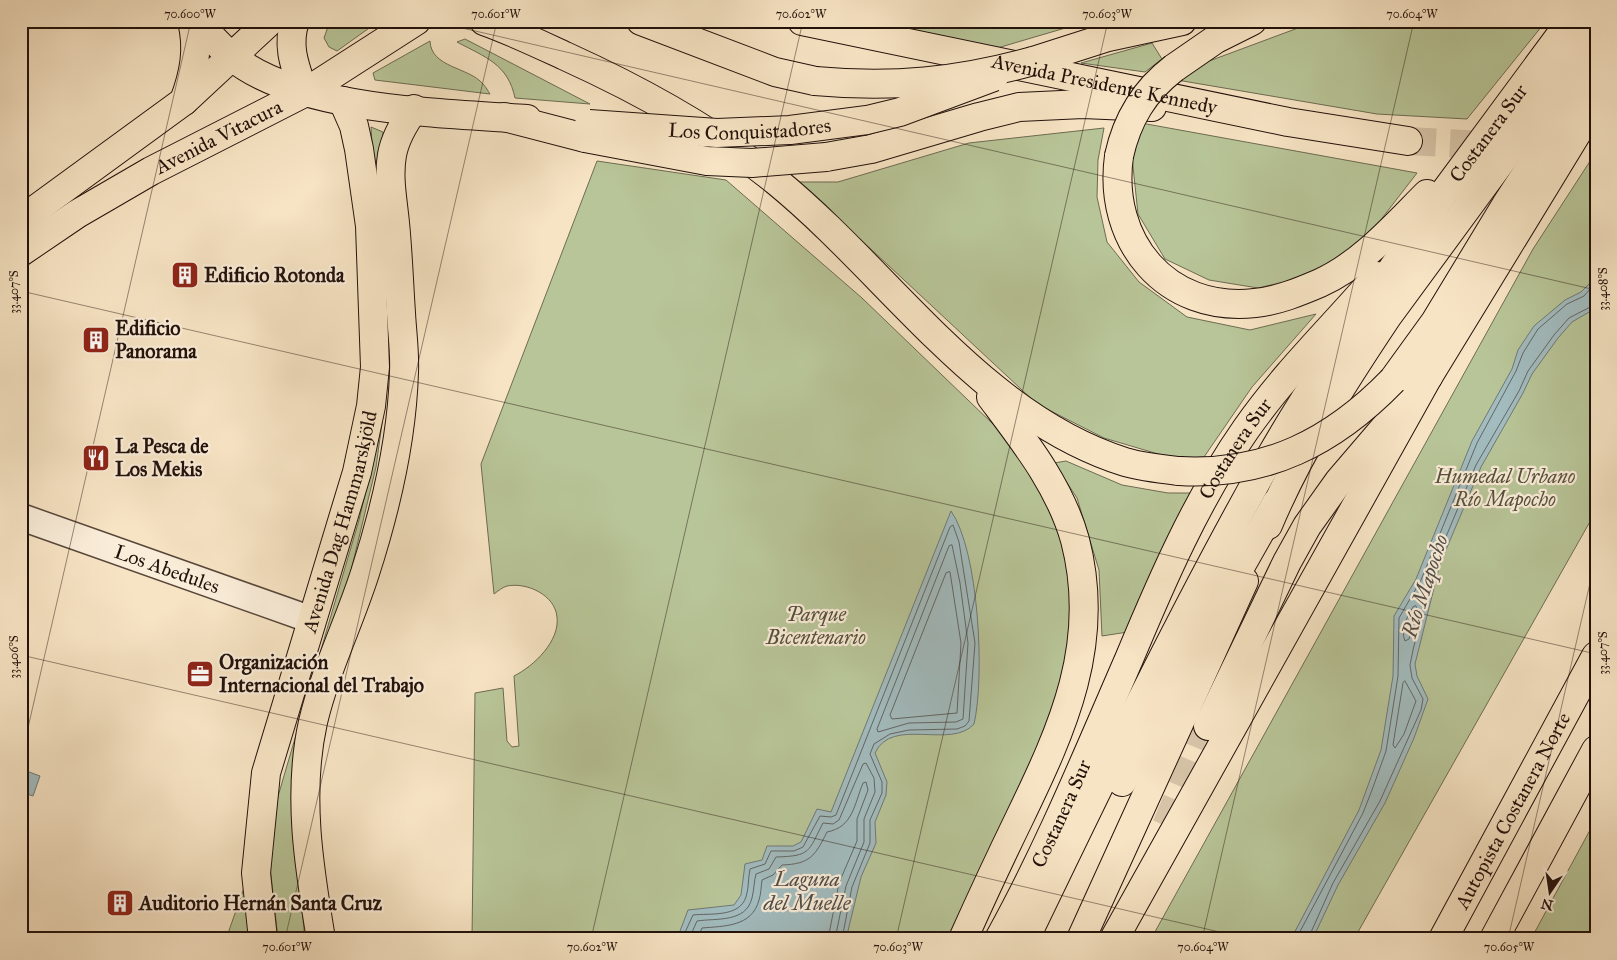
<svg xmlns="http://www.w3.org/2000/svg" width="1617" height="960" viewBox="0 0 1617 960" font-family="'IM FELL Great Primer',serif">
  <rect width="100%" height="100%" fill="#f7e4c4"/>
  <filter id="stains"><feTurbulence type="fractalNoise" baseFrequency=".004" numOctaves="4"/><feColorMatrix values="0 0 0 0 .2 0 0 0 0 .09 0 0 0 0 .02 0 0 0 .5 -.17"/></filter>
  <radialGradient id="worn" r=".72"><stop offset=".6" stop-color="#630" stop-opacity="0"/><stop offset="1" stop-color="#630" stop-opacity=".3"/></radialGradient>
  <!-- green -->
  <g fill="#b8c598" stroke="#6d6b52">
    <polygon points="330,21 379,21 337,51 329,47 324,38"/>
    <polygon points="844,21 1089,21 994,49"/>
    <polygon points="1342,21 1546,21 1467,119 1377,114 1177,80 1185,70 1298,28"/>
    <path d="M465,39l125,65 -75,-6c-7,-34 -30,-41 -58,-56z"/>
    <path d="M430,41c1,27 39,26 53,43 3,3 5,7 7,10l-115,-14 -2,-7z"/>
    <polygon points="1152,43 1162,59 1145,72 1081,63"/>
    <polygon points="1141,123 1417,173 1366,239 1317,274 1258,288 1209,280 1165,259 1138,214 1132,157"/>
    <polygon points="371,127 383,132 381,206 389,319 389,353 387,387 376,467 292,815 305,939 278,939 270,866 274,810 359,520 380,432 384,341"/>
    <polygon points="1104,128 1098,160 1097,197 1107,242 1139,282 1187,317 1250,330 1316,314 1252,387 1204,457 1175,459 1104,438 1037,404 799,182 838,182 969,143"/>
    <polygon points="1596,152 1596,511 1354,939 1151,939 1533,249"/>
    <path d="M597,161l129,19 136,118 133,128 34,43 18,32 21,47 6,28 -10,126 -113,237h-479l3,-246 28,-5 4,53 5,6 7,-1 -5,-70c20,-10 46,-35 43,-59 -2,-22 -30,-35 -50,-31 -4,1 -9,5 -13,8l-13,-130z"/>
    <polygon points="1066,461 1122,485 1168,493 1198,493 1134,631 1102,636 1099,570 1077,498 1054,463"/>
    <polygon points="1596,819 1596,939 1531,939"/>
    <polygon points="245,885 252,939 226,939"/>
  </g>
  <!-- water -->
  <g fill="#a2bcbf" stroke="#6f7877">
    <polygon points="1596,269 1596,308 1572,322 1558,338 1532,374 1523,393 1481,467 1440,564 1415,664 1417,676 1428,699 1414,738 1385,803 1338,885 1314,936 1312,939 1291,939 1359,810 1381,750 1393,676 1394,616 1416,579 1472,441 1512,369 1518,350 1534,326 1565,300 1581,292 1590,283"/>
    <path d="M951,511c28,40 34,166 23,213 -23,26 -82,-8 -99,29l12,29 -1,13 -11,27 1,21 -15,34 -15,62h-169l11,-29 46,-5 7,-10 4,-31 17,-4 5,-14h26l8,-4 16,-33 14,3z"/>
    <polygon points="21,769 40,776 33,796 21,792"/>
  </g>
  <g fill="none" stroke-linecap="round" stroke-linejoin="round">
    <!-- shore -->
    <g stroke="#626665" stroke-width="1">
      <polygon points="952,545 960,583 968,643 963,719 956,722 909,723 878,732 877,729 949,546"/>
      <polygon points="950,572 961,643 957,713 892,719 890,715 946,573"/>
      <path d="M1416,606l1,3 -8,30 -4,2c-5,-11 2,-24 8,-34z"/>
      <polygon points="1405,681 1416,701 1404,734 1395,748 1393,745 1403,683"/>
      <path d="M682,939l11,-24c16,-2 46,3 53,-18 3,-9 2,-19 4,-28l15,-5 6,-13h23l9,-4 17,-31 11,1 5,-2 114,-288 3,-2 6,17 16,101 -6,78 -4,5 -8,3 -48,1 -19,4 -16,10 -4,10 12,28v11l-12,27v23l-18,44 -10,52"/>
      <path d="M689,939l8,-18c19,-3 49,2 55,-23 2,-8 2,-17 4,-24l13,-5 7,-12c35,-1 32,-5 47,-34l10,1 6,-4 24,-56 3,-1 8,15 1,14 -11,27v23l-18,44 -11,53"/>
      <path d="M697,939l5,-11c22,-2 50,-1 57,-28 2,-6 2,-13 3,-20l11,-5 9,-10c28,-1 33,-9 45,-33 26,-5 27,-27 36,-49l3,-1 2,8 -11,29v22l-18,42 -11,56"/>
      <polyline points="1296,939 1363,813 1372,790 1386,751 1398,676 1399,618 1421,580 1477,443 1516,371 1523,353 1538,329 1567,304 1584,296 1596,282"/>
      <polyline points="1308,939 1333,883 1380,801 1421,710 1423,699 1412,678 1410,665 1413,650 1435,563 1476,465 1519,391 1528,371 1554,335 1569,318 1596,304"/>
    </g>
    <!-- highway-tunnel -->
    <g stroke="#d7c4a8" stroke-width="28" stroke-dasharray="28 14" stroke-linecap="butt">
      <polyline points="1408,141 1499,146"/>
      <polyline points="1549,147 1596,144"/>
      <polyline points="1166,826 1208,726"/>
    </g>
    <!-- minor casing -->
    <g stroke="#574639" stroke-width="29">
      <g id="minor">
        <path id="s1" d="M21,517l291,103"/>
      </g>
    </g>
    <!-- major casing -->
    <g stroke="#22110b" stroke-width="30">
      <g id="major">
        <path d="M196,21c12,12 23,25 35,35 65,55 213,57 296,63"/>
        <path d="M295,21c-9,26 1,48 9,72"/>
        <polyline points="1033,61 1108,37 1182,21"/>
        <polyline points="1174,68 1216,39 1252,21"/>
        <path d="M184,101c10,-27 15,-51 8,-80"/>
        <path d="M1119,156c-12,85 47,157 136,147 22,-2 44,-11 65,-20 42,-19 75,-57 107,-89"/>
        <polyline points="21,220 184,101 270,21"/>
        <path id="s2" d="M1418,228l153,-207"/>
        <path id="s3" d="M21,252l56,-38 74,-43 153,-78 112,-72"/>
        <path d="M1268,525c31,-74 75,-142 119,-208l209,-285"/>
        <path id="s4" d="M263,939l-7,-66 10,-100 91,-301 14,-66 4,-39 -5,-141 -11,-77 -5,-23 -11,-25"/>
        <path d="M321,939c-12,-72 -24,-145 -8,-217 12,-51 36,-99 52,-149 21,-65 37,-132 39,-201 1,-19 -2,-40 -3,-59 -2,-30 -3,-60 -6,-90 -2,-22 -7,-45 -3,-68 3,-17 12,-32 22,-46"/>
        <path id="s5" d="M999,939c50,-90 89,-186 130,-280 33,-79 68,-160 117,-230 39,-56 87,-102 131,-153"/>
        <polyline points="1081,939 1244,581"/>
        <polyline points="1114,939 1428,377 1596,102"/>
      </g>
    </g>
    <!-- highway casing -->
    <g stroke="#22110b" stroke-width="30">
      <g id="highway">
        <path d="M484,21c28,10 55,23 81,35 75,34 147,73 211,125 113,92 205,236 349,281 17,5 36,7 54,9"/>
        <polyline points="641,21 775,72 815,81"/>
        <path id="s6" d="M802,21l486,101 120,19"/>
        <polyline points="504,117 585,138"/>
        <polyline points="826,157 871,149 979,117 1019,107 1083,104 1152,107"/>
        <polyline points="1393,380 1435,322 1506,205 1596,67"/>
        <polyline points="1208,726 1287,562 1307,526 1339,481 1428,377"/>
        <polyline points="1122,782 1192,652 1277,502"/>
        <path d="M963,939c18,-40 37,-81 56,-120 44,-91 83,-176 56,-279 -15,-54 -51,-99 -84,-143"/>
        <path d="M1025,939c78,-162 156,-324 244,-480 49,-86 108,-167 164,-249"/>
        <path id="s7" d="M1443,939l153,-283"/>
        <polyline points="1494,939 1596,750"/>
      </g>
    </g>
    <!-- minor -->
    <use href="#minor" stroke="#faedd9" stroke-width="26"/>
    <!-- major -->
    <use href="#major" stroke="#f7e4c4" stroke-width="28"/>
    <!-- highway -->
    <use href="#highway" stroke="#f7e4c4" stroke-width="28"/>
    <!-- major-bridge casing -->
    <g stroke="#22110b" stroke-width="30" stroke-linecap="butt">
      <g id="major-bridge">
        <path id="s8" d="M589,124l128,9 73,-3 77,-10 33,-8 94,-35"/>
        <path d="M1119,156c8,-37 25,-65 55,-88"/>
      </g>
    </g>
    <!-- highway-bridge casing -->
    <g stroke="#22110b" stroke-width="30" stroke-linecap="butt">
      <g id="highway-bridge">
        <path d="M815,81c77,7 143,1 218,-20"/>
        <polyline points="585,138 707,161 752,163 826,157"/>
        <path d="M1179,471c87,5 154,-29 214,-91"/>
      </g>
    </g>
    <!-- major-bridge -->
    <use href="#major-bridge" stroke="#f7e4c4" stroke-width="28"/>
    <!-- highway-bridge -->
    <use href="#highway-bridge" stroke="#f7e4c4" stroke-width="28"/>
  </g>
  <!-- ticks -->
  <path fill="none" stroke="#22110b" stroke-width="1" stroke-opacity="0.45" d="M432,21l1164,269M21,291l1575,363M21,655l1229,284M21,758l170,-737M285,939l212,-918M591,939l212,-918M896,939l212,-918M1202,939l212,-918M1508,939l88,-382"/>
  <!-- icons -->
  <defs>
    <g id="building-square" transform="scale(1.4375)"><rect x="-9" y="-9" width="18" height="18" rx="4" fill="#8f2418" stroke="#faedd9"/><path d="M-4-6H4V6H1V3H-1V6H-4ZM-2.5-4.3h1.7v1.8h-1.7ZM.8-4.3h1.7v1.8H.8ZM-2.5-1h1.7V.8h-1.7ZM.8-1h1.7V.8H.8Z" fill="#fff"/></g>
    <g id="restaurant-square" transform="scale(1.4375)"><rect x="-9" y="-9" width="18" height="18" rx="4" fill="#8f2418" stroke="#faedd9"/><path d="M-5-6h1v4h1v-4h1v4h1v-4h1v5L-1.5 .5V6h-2V.5L-5-1ZM5-6V6H3V1.5H1.5Q1.5-4 5-6Z" fill="#fff"/></g>
    <g id="office-square" transform="scale(1.4375)"><rect x="-9" y="-9" width="18" height="18" rx="4" fill="#8f2418" stroke="#faedd9"/><path d="M-6-3h4V-5.5h4V-3h4V5H-6ZM-1-4.5V-3h2v-1.5ZM-6 0V1H6V0Z" fill="#fff"/></g>
  </defs>
  <g fill-rule="evenodd">
    <use href="#building-square" x="185" y="275"/>
    <use href="#building-square" x="96" y="340"/>
    <use href="#restaurant-square" x="96" y="458"/>
    <use href="#office-square" x="200" y="674"/>
    <use href="#building-square" x="120" y="903"/>
  </g>
  <g text-anchor="middle" stroke-width="4.5" stroke-linejoin="round" paint-order="stroke">
    <!-- street labels -->
    <g font-size="20" fill="#22110b" stroke="#faedd9">
      <text dy="7" stroke="none"><textPath href="#s6" startOffset="309">Avenida Presidente Kennedy</textPath></text>
      <text dy="7" stroke="none"><textPath href="#s8" startOffset="161">Los Conquistadores</textPath></text>
      <text dy="7" stroke="none"><textPath href="#s2" startOffset="118">Costanera Sur</textPath></text>
      <text dy="7" stroke="none"><textPath href="#s3" startOffset="229">Avenida Vitacura</textPath></text>
      <text dy="7" stroke="none"><textPath href="#s5" startOffset="545">Costanera Sur</textPath></text>
      <text dy="7" stroke="none"><textPath href="#s4" startOffset="429">Avenida Dag Hammarskjöld</textPath></text>
      <text dy="7" stroke="none"><textPath href="#s1" startOffset="155">Los Abedules</textPath></text>
      <text dy="7" stroke="none"><textPath href="#s7" startOffset="146">Autopista Costanera Norte</textPath></text>
      <text dy="7" stroke="none"><textPath href="#s5" startOffset="140">Costanera Sur</textPath></text>
    </g>
    <!-- poi labels -->
    <g font-size="20" font-weight="bold" fill="#22110b" stroke="#faedd9" text-anchor="start">
      <text x="204" y="282">Edificio Rotonda</text>
      <text x="115" y="335">Edificio<tspan x="115" dy="23">Panorama</tspan></text>
      <text x="115" y="453">La Pesca de<tspan x="115" dy="23">Los Mekis</tspan></text>
      <text x="219" y="669">Organización<tspan x="219" dy="23">Internacional del Trabajo</tspan></text>
      <text x="139" y="910">Auditorio Hernán Santa Cruz</text>
    </g>
    <!-- park labels -->
    <g font-size="20" font-style="italic" fill="#56503c" stroke="#faedd9">
      <text x="1505" y="483">Humedal Urbano<tspan x="1505" dy="23">Río Mapocho</tspan></text>
      <text x="816" y="621">Parque<tspan x="816" dy="23">Bicentenario</tspan></text>
    </g>
    <!-- water labels -->
    <g font-size="21" font-style="italic" fill="#4f4d4a" stroke="#faedd9">
      <text transform="translate(1425 586) rotate(-72)" y="7">Río Mapocho</text>
      <text x="807" y="886">Laguna<tspan x="807" dy="24">del Muelle</tspan></text>
    </g>
  </g>
  <!-- margin -->
  <rect width="1617" height="960" fill="none" stroke="#f7e4c4" stroke-width="55"/>
  <!-- north arrow -->
  <g transform="translate(1550 892) rotate(193)" stroke="#faedd9" stroke-width="4" paint-order="stroke">
  <path d="M0-4L9 19L0 12L-9 19Z" fill="#22110b"/>
  <text y="-8" font-size="14" font-weight="bold" text-anchor="middle" fill="#22110b">N</text>
  </g>
  <rect x="28" y="28" width="1562" height="904" fill="none" stroke="#22110b" stroke-width="2"/>
  <g font-size="12" text-anchor="middle" fill="#22110b">
    <text x="190" y="18">70.600°W</text>
    <text x="496" y="18">70.601°W</text>
    <text x="801" y="18">70.602°W</text>
    <text x="1107" y="18">70.603°W</text>
    <text x="1412" y="18">70.604°W</text>
    <text transform="translate(1603 289) rotate(-90)" y="4">33.408°S</text>
    <text transform="translate(14 292) rotate(-90)" y="4">33.407°S</text>
    <text transform="translate(1603 653) rotate(-90)" y="4">33.407°S</text>
    <text transform="translate(14 657) rotate(-90)" y="4">33.406°S</text>
    <text x="287" y="951">70.601°W</text>
    <text x="592" y="951">70.602°W</text>
    <text x="898" y="951">70.603°W</text>
    <text x="1203" y="951">70.604°W</text>
    <text x="1509" y="951">70.605°W</text>
  </g>
  <rect width="100%" height="100%" filter="url(#stains)"/>
  <rect width="100%" height="100%" fill="url(#worn)"/>
</svg>
